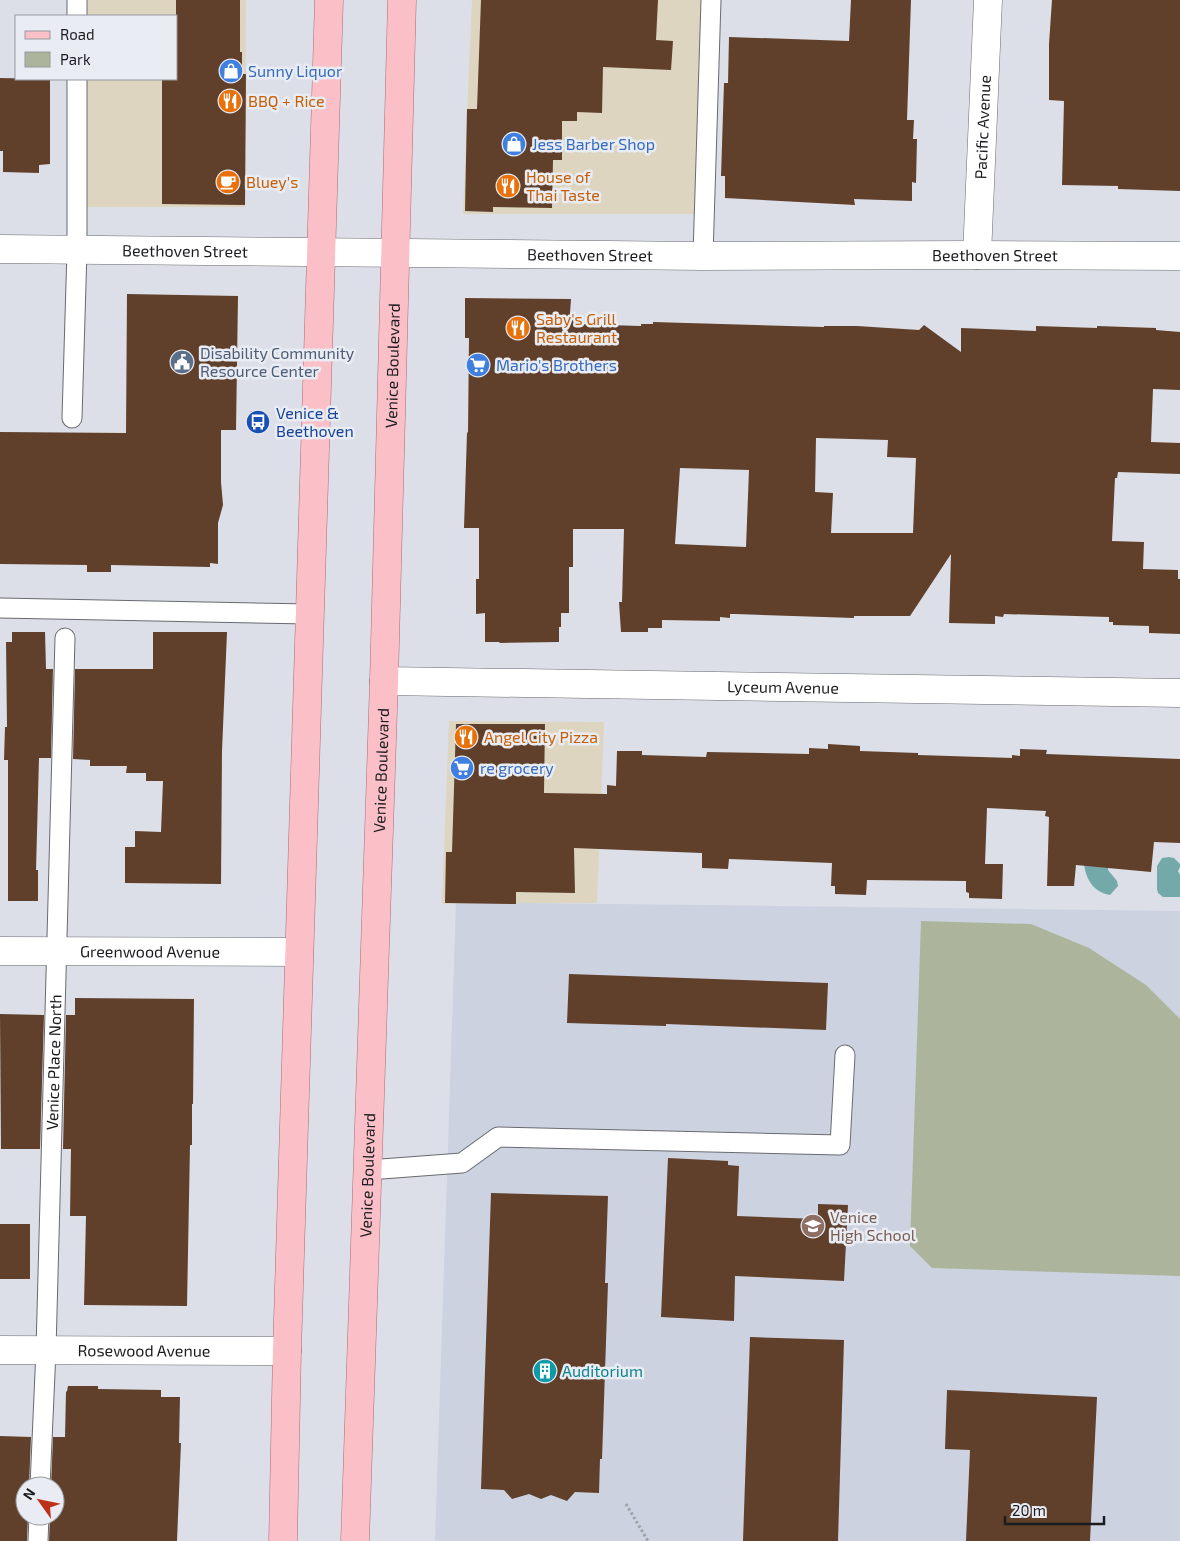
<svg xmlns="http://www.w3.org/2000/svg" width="1180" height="1541" viewBox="0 0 1180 1541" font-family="'Exo 2',sans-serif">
  <rect width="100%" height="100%" fill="#dcdfe7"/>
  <!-- commercial -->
  <g fill="#ddd5c0">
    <polygon points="88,0 246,0 245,207 86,207 87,79 176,79 176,16 87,16"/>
    <polygon points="472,0 702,0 695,214 463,214"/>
    <polygon points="449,721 604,722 597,903 456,903 442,904"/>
  </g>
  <!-- built -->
  <polygon fill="#cdd2e1" points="456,902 1180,911 1180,1541 435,1541"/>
  <!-- green -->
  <polygon fill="#acb59b" points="921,921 1031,924 1089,948 1146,985 1180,1019 1180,1276 932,1268 910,1246"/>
  <!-- water -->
  <g fill="#74a9aa">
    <polygon points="1169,857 1174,858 1180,864 1180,867 1178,871 1180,875 1180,897 1163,897 1158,893 1157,889 1157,866 1162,858"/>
    <path d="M1109,862l-1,8 9,11 1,5 -8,9c-17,-3 -24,-16 -26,-31z"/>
  </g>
  <!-- building -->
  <g fill="#60402b" fill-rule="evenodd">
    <polygon points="176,0 240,0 240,52 242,52 242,74 246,74 245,205 162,204 162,79 176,79"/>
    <polygon points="481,0 658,0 656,40 673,41 671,70 603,67 602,113 577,112 577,121 562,121 562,160 553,160 552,208 493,207 493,212 465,211 467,109 477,109"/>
    <polygon points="851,0 911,0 907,120 914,120 913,139 917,139 916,183 912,182 912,201 854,199 855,205 725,198 725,176 721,176 724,83 728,83 729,37 849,41"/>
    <polygon points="1052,0 1180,0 1180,191 1118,189 1118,186 1062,185 1064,101 1049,100 1049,44"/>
    <polygon points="0,78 50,79 50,164 39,165 39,173 3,172 3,151 0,151"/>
    <polygon points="127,294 238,296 236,430 221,430 221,482 223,505 218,523 218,564 210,563 210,567 111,565 111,572 87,572 87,565 0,564 0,432 126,433"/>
    <path d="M465,298l106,1 -1,14 4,-1 1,12 66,2v-2h12v-2l171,5v-1h33l62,4 5,-5 37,27v-24l75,3v-5l61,2v-2l59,2v2l24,2v58l-27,-1 -2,53 29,1v31l-62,-2 -1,6h-2l-3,63 32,1 -1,27 35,1v9h2v55l-31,-1v-7l-36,-1v-3h-4v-5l-105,-3 -1,3 -8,-1v8l-46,-1 2,-69 -41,62h-56v2l-119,-4h-5v4l-10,-1v4l-58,-1v8h-14v4h-27l-2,-30h3l2,-73h-51v38h-4v46h-8v14h-2v15l-59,1 -1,-1h-14v-29l-9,1v-35h3v-51h-15l3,-95 1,-1 1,-94h-4zM816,438l72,2 -1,17 29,1 -3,75h-82l2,-40 -18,-1zM680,468l69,2 -3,77 -71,-3z"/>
    <polygon points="12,632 45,632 46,669 53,669 51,758 39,758 36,870 38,870 38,901 8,901 8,760 4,760 5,727 7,727 6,642 12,642"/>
    <polygon points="153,632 227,632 222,751 221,884 125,883 125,847 135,847 135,831 161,832 163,781 146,781 146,773 126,773 127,766 90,766 90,760 73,759 75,669 153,669"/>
    <polygon points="456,724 545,724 544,793 607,794 607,785 616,786 617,751 642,751 642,755 706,757 707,752 809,754 809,748 828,749 828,744 860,746 860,751 918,753 918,755 1012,758 1012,755 1020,756 1020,749 1047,750 1046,754 1180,759 1180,843 1154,842 1151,872 1076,865 1074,886 1047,886 1049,817 1045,816 1046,811 987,808 985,864 1003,864 1002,899 969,898 969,893 966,892 966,881 867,880 866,895 835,894 835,886 831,886 832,863 729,859 728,869 702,868 702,853 574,848 575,893 516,892 516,904 445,903 446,852 452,852"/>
    <polygon points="569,974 828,983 826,1030 666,1024 666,1026 567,1023"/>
    <polygon points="75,998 194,999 193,1104 192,1104 192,1145 190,1145 187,1306 84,1305 86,1216 70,1216 71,1149 63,1149 66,1015 75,1015"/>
    <polygon points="0,1014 44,1015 40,1149 1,1149"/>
    <polygon points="668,1158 728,1161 728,1165 739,1166 737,1216 818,1219 818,1204 848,1205 844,1281 735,1276 734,1321 661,1317"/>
    <polygon points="491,1193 608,1196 605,1283 608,1283 602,1459 600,1459 599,1493 575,1492 567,1501 551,1495 541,1499 529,1494 512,1499 504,1490 481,1489"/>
    <rect x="0" y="1224" width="30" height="55"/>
    <polygon points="750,1337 844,1340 838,1541 743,1541"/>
    <polygon points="68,1386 98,1386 98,1389 161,1390 161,1397 180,1397 179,1443 181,1443 177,1541 49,1541 50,1516 55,1516 55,1486 51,1486 53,1437 65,1437 66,1392 67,1391"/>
    <polygon points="947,1390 1097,1397 1090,1541 966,1541 970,1450 945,1449"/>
    <polygon points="0,1436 31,1437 29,1486 25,1486 25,1516 28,1516 27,1541 0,1541"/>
  </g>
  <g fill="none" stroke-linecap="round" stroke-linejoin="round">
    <!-- lane casing -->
    <g stroke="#686a71" stroke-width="21">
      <g id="lane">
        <polyline points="77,16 77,0"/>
        <polyline points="703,256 711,0"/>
        <polyline points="72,418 77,250 77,79"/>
        <polyline points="0,608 310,614"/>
        <polyline points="368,1170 462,1163 498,1137 840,1145 845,1055"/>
        <path id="s1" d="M40,1486l6,-136 19,-712"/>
        <polyline points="38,1541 39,1516"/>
      </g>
    </g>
    <!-- street casing -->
    <g stroke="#686a71" stroke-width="29">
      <g id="street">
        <path id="s2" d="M977,255l11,-255"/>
        <path id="s3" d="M384,681l796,12"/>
        <path id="s4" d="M0,951l299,1"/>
        <path id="s5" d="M0,1350l287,1"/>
      </g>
    </g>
    <!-- secondary casing -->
    <g stroke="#686a71" stroke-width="29">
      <g id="secondary">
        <path id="s6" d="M0,249l703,7 274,-1 203,1"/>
      </g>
    </g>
    <!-- primary casing -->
    <g stroke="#ab6b74" stroke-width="29">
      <g id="primary">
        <polyline points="283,1541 287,1351 329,0"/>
        <path id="s7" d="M355,1541l29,-860 18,-681"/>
      </g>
    </g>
    <!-- path -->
    <polyline stroke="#9ea1a7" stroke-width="3" stroke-dasharray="2.5 2.5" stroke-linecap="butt" points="626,1504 648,1541"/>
    <!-- lane -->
    <use href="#lane" stroke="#fff" stroke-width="19"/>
    <!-- street -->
    <use href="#street" stroke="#fff" stroke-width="28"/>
    <!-- secondary -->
    <use href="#secondary" stroke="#fff" stroke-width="28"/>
    <!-- primary -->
    <use href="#primary" stroke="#fbbfc7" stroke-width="28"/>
  </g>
  <!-- icons -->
  <defs>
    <g id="shop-disc" transform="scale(1.25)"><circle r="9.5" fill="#3f7fe0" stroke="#eaecf4"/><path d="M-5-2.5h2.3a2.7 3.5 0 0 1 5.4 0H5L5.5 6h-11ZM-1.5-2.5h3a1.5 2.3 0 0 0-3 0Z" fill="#fff"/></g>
    <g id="restaurant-disc" transform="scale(1.25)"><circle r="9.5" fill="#e8710a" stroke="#eaecf4"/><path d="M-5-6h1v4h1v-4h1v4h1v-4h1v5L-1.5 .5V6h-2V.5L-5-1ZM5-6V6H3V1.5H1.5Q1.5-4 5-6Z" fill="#fff"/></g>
    <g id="cafe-disc" transform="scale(1.25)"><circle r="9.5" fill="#e8710a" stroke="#eaecf4"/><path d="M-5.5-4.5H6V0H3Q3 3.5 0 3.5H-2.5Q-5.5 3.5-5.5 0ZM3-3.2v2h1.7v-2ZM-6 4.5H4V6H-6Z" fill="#fff"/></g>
    <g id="civic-disc" transform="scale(1.25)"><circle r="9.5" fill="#5c6f8a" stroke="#eaecf4"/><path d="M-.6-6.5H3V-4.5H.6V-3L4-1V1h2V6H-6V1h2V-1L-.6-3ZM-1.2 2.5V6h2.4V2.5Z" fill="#fff"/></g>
    <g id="supermarket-disc" transform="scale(1.25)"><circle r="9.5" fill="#3f7fe0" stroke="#eaecf4"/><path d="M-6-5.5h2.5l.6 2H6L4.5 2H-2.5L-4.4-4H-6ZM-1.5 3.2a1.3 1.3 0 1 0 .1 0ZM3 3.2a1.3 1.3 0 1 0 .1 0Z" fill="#fff"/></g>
    <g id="bus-disc" transform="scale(1.25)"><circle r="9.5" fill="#1a4fb4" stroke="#eaecf4"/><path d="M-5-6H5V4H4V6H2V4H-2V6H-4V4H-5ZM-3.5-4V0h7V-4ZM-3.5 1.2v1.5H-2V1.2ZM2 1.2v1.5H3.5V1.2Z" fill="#fff"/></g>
    <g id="school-disc" transform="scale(1.25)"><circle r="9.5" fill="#8d6e63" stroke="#eaecf4"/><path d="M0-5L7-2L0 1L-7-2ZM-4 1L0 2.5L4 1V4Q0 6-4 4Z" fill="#fff"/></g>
    <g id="building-disc" transform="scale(1.25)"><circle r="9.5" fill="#0f9aa8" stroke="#eaecf4"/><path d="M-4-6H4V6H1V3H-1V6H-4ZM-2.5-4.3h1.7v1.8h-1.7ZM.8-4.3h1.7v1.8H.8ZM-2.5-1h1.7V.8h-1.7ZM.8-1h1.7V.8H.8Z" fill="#fff"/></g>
  </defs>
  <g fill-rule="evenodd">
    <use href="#shop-disc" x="231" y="71"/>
    <use href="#restaurant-disc" x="230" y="101"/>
    <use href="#shop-disc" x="514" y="144"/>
    <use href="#cafe-disc" x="228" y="182"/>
    <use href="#restaurant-disc" x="508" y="186"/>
    <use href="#restaurant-disc" x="518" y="328"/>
    <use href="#civic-disc" x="182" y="362"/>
    <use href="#supermarket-disc" x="478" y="365"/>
    <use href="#bus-disc" x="258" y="422"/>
    <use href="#restaurant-disc" x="466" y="737"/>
    <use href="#supermarket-disc" x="462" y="768"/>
    <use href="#school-disc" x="813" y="1226"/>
    <use href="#building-disc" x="545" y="1371"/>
  </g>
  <g text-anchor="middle" stroke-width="5" stroke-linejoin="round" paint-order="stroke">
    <!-- shop labels -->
    <g font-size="16" fill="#366cbe" stroke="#eaecf4" text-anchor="start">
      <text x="248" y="77">Sunny Liquor</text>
      <text x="532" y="150">Jess Barber Shop</text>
      <text x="496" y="371">Mario's Brothers</text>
      <text x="480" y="774">re grocery</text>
    </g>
    <!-- food labels -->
    <g font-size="16" fill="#c56008" stroke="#eaecf4" text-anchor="start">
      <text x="248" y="107">BBQ + Rice</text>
      <text x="526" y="183">House of<tspan x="526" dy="18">Thai Taste</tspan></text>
      <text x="246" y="188">Bluey's</text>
      <text x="536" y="325">Saby's Grill<tspan x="536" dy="18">Restaurant</tspan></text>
      <text x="484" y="743">Angel City Pizza</text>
    </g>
    <!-- street labels -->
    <g font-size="16" fill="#1b1c1f" stroke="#eaecf4">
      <text dy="6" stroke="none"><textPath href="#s2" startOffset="128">Pacific Avenue</textPath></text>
      <text dy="6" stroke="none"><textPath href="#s6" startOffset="185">Beethoven Street</textPath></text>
      <text dy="6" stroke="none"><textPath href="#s6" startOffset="590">Beethoven Street</textPath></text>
      <text dy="6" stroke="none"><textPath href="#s6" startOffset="995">Beethoven Street</textPath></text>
      <text dy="6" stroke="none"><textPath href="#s7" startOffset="1176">Venice Boulevard</textPath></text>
      <text dy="6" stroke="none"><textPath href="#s3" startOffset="399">Lyceum Avenue</textPath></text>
      <text dy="6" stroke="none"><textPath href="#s7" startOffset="771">Venice Boulevard</textPath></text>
      <text dy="6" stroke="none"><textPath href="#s4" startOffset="150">Greenwood Avenue</textPath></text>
      <text dy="6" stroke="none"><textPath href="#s1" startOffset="424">Venice Place North</textPath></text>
      <text dy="6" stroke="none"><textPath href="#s7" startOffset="366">Venice Boulevard</textPath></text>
      <text dy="6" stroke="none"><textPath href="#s5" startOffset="144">Rosewood Avenue</textPath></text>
    </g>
    <!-- service labels -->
    <g font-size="16" fill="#4e5e75" stroke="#eaecf4" text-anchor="start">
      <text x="200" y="359">Disability Community<tspan x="200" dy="18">Resource Center</tspan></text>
    </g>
    <!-- transit labels -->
    <g font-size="16" fill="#164399" stroke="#eaecf4" text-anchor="start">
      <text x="276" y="419">Venice &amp;<tspan x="276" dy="18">Beethoven</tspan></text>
    </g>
    <!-- education labels -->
    <g font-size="16" fill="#785e54" stroke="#eaecf4" text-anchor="start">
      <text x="830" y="1223">Venice<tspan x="830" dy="18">High School</tspan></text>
    </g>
    <!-- culture labels -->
    <g font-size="16" fill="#0d838f" stroke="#eaecf4" text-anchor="start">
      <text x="562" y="1377">Auditorium</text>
    </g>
  </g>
  <!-- legend -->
  <rect x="15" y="15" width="162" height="65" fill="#eaecf4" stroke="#97999f"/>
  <rect x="25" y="31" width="25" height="8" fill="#fbbfc7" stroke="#97999f"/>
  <text x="60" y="40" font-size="15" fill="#1b1c1f">Road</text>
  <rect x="25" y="52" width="25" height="15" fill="#acb59b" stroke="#97999f"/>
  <text x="60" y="65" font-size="15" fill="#1b1c1f">Park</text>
  <!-- north arrow -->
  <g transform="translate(40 1501) rotate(303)"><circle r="24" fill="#eaecf4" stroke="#97999f"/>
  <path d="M0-4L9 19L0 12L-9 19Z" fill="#bd311b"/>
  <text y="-8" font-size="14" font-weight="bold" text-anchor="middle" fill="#1b1c1f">N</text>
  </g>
  <!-- scale -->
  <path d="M1005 1516v8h99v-8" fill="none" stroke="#1b1c1f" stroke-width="2.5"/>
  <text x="1012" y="1516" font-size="15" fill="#1b1c1f" stroke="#eaecf4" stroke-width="4" paint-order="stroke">20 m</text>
</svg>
